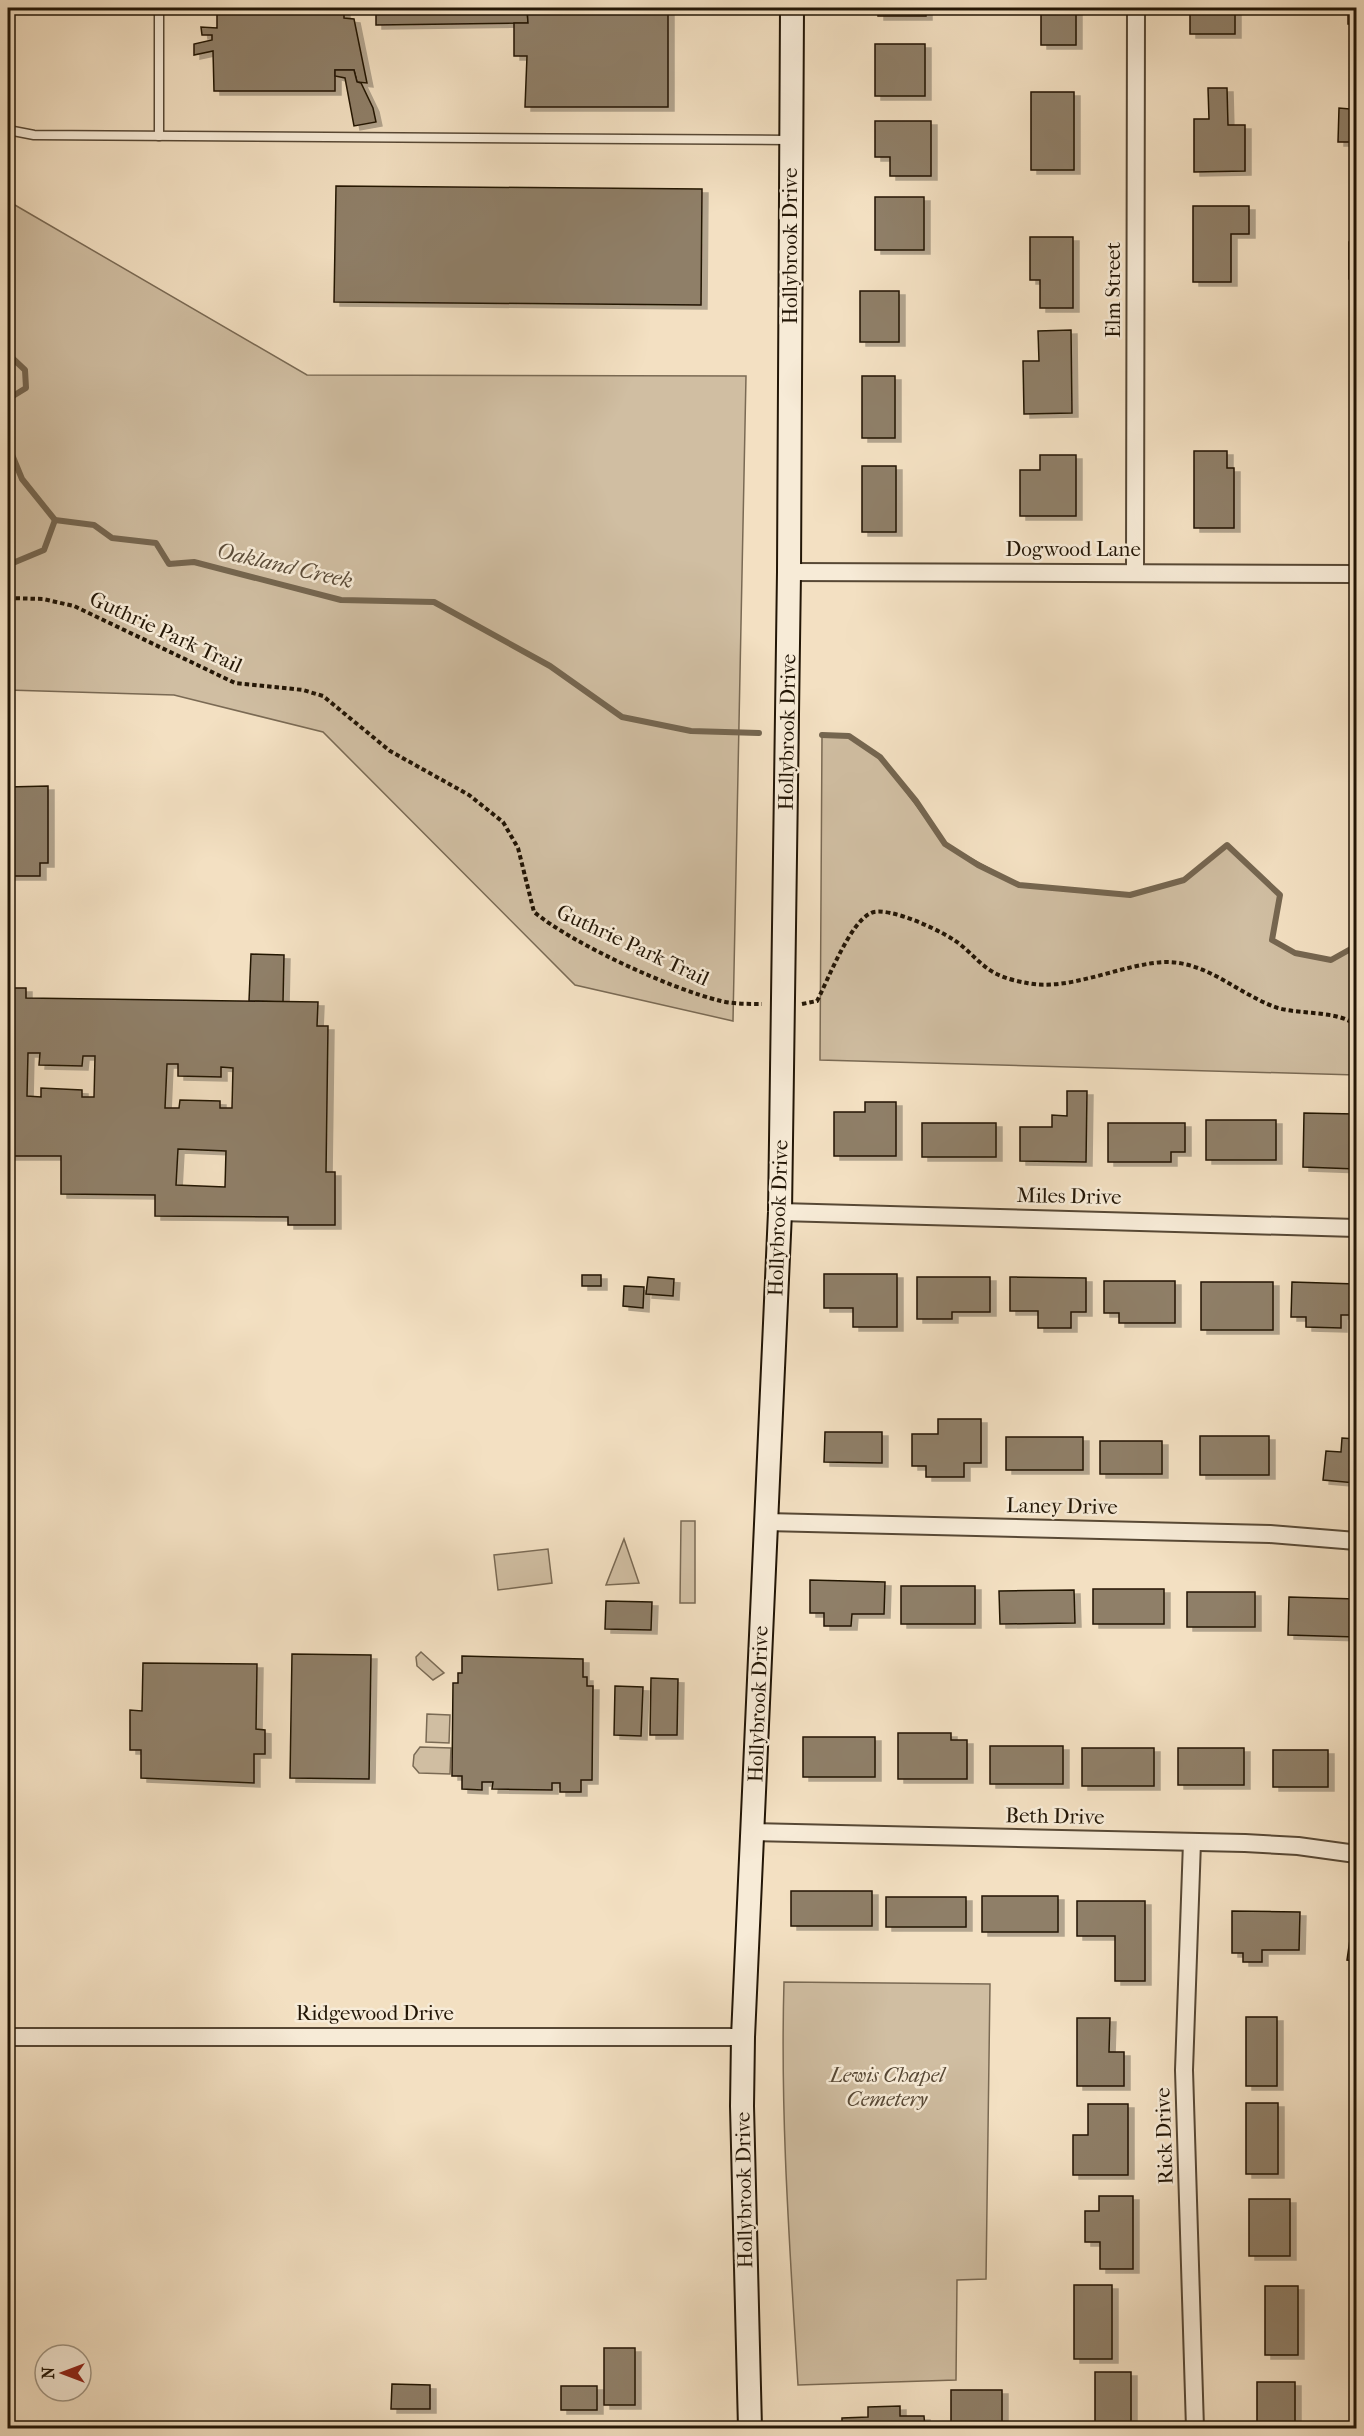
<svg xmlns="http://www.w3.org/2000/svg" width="1364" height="2436" viewBox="0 0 1364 2436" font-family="'IM FELL French Canon',serif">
  <defs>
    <filter id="shadow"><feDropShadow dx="6" dy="4" stdDeviation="0" flood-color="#0004"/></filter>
  </defs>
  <rect width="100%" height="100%" fill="#f3e0c2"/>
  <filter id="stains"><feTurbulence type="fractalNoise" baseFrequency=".00333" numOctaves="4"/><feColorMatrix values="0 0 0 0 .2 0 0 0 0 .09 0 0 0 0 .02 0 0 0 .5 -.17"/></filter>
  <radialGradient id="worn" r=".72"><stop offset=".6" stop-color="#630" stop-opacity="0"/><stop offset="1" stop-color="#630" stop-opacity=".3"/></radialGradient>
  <!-- green -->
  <g fill="#d0bea2" stroke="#7a6a54" stroke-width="1.5">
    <polygon points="8,201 307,375 746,376 733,1021 575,985 323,732 174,695 8,690"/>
    <polygon points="822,735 849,736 880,757 945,844 1019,885 1130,895 1184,880 1227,845 1280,895 1272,940 1295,953 1331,960 1356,946 1356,1075 820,1060"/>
    <polygon points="681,1521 695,1521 695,1603 680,1603"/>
    <polygon points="624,1539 639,1583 606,1585"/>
    <polygon points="548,1549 552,1583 498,1590 494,1555"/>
    <polygon points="421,1652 444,1673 433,1680 417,1666 416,1657"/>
    <polygon points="427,1714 450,1715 449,1743 426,1742"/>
    <polygon points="420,1747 451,1748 450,1774 419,1773 413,1766 414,1755"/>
    <path d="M784,1982l206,2 -4,295 -29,1 -1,100 -158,5c-8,-134 -18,-269 -14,-403z"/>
  </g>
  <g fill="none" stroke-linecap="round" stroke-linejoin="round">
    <!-- stream -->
    <g stroke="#756650" stroke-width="6">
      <polyline points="8,354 25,370 26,388 8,399"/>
      <polyline points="8,445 22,479 55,520 94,525 112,538 156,543 169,564 194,562 341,600 434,602 550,666 622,717 691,731 759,733"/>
      <polyline points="8,565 44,550 55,520"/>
      <polyline points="822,735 849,736 880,757 916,801 945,844 978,865 1019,885 1130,895 1184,880 1227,845 1280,895 1272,940 1295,953 1331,960 1356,946"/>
    </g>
  </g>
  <!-- building -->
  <g fill="#8f7f68" stroke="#231606" stroke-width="1.5" fill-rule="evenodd" filter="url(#shadow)">
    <polygon points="217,8 344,8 344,18 354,19 367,83 357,82 354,70 335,70 335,91 214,91 213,51 194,55 194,44 212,40 212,35 202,35 201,27 217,28"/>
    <polygon points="376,8 527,8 528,23 376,25"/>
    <polygon points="527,8 668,8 668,107 525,107 527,56 514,56 514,23 528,23"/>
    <rect x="878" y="8" width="48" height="8"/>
    <rect x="1041" y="8" width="35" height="37"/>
    <rect x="1190" y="8" width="45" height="26"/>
    <rect x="1348" y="8" width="8" height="16"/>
    <rect x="875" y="44" width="50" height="52"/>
    <polygon points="335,70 354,70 357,82 361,83 373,108 376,122 354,126 345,78 335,76"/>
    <polygon points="1208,88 1227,88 1228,125 1245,125 1245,171 1194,172 1194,119 1209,119"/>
    <rect x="1031" y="92" width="43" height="78"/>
    <polygon points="1350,93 1356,93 1356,142 1338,142 1339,108 1350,109"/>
    <polygon points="875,121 931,121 931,176 890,176 890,157 875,157"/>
    <polygon points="336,186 702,189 701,305 334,302"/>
    <rect x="875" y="197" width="49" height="53"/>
    <polygon points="1193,206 1249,206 1249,234 1231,234 1231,282 1193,282"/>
    <polygon points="1030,237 1073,237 1073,308 1040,308 1040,280 1030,280"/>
    <rect x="1349" y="242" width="7" height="37"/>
    <rect x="860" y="291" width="39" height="51"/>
    <polygon points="1071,330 1072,413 1024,414 1023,361 1039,361 1038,331"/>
    <rect x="862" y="376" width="33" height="62"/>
    <polygon points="1194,451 1227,451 1227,468 1234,468 1234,528 1194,528"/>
    <polygon points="1040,455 1076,455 1076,516 1020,516 1020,470 1040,470"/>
    <rect x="862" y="466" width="34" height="66"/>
    <polygon points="48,786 48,863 40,863 40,876 8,876 8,787"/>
    <polygon points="251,954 284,955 283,1002 249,1001"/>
    <path d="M8,988h18v10l292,4 -1,24h11l-2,146h9v53h-47v-8l-133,-1v-21l-94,-1v-38h-53zM28,1053h12l-1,12 43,1 1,-10h12l-1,41h-12v-7l-41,-2v9l-14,-1zM167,1064h11v12l43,1v-10l12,1 -1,40h-12v-7l-40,-1 -1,8h-14zM178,1149l48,2 -1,36 -49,-2z"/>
    <polygon points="1067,1091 1087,1091 1086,1162 1020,1161 1020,1127 1052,1127 1052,1115 1067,1116"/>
    <polygon points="865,1102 896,1102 896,1156 834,1156 834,1112 865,1112"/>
    <polygon points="1304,1113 1355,1114 1356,1169 1303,1167"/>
    <rect x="1206" y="1120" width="70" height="40"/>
    <rect x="922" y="1123" width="74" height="34"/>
    <polygon points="1108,1123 1185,1123 1185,1152 1171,1152 1171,1162 1108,1162"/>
    <polygon points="824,1274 897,1274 897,1327 853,1327 853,1308 824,1308"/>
    <rect x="582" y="1275" width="19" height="11"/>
    <polygon points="648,1277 674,1279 673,1296 646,1294"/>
    <polygon points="917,1277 990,1277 990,1312 952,1312 952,1319 917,1319"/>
    <polygon points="1010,1277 1086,1278 1086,1312 1071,1312 1071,1328 1038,1328 1038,1311 1010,1311"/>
    <polygon points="1104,1281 1175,1281 1175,1323 1119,1323 1119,1313 1104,1313"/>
    <rect x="1201" y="1282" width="72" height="48"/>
    <polygon points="1292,1282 1356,1284 1356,1315 1341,1315 1341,1328 1306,1327 1306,1317 1291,1317"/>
    <polygon points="624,1286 644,1287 643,1308 623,1306"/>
    <polygon points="938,1419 981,1419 981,1463 964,1463 964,1477 926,1477 926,1466 912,1466 912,1434 938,1434"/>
    <polygon points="825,1432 882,1432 882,1463 824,1462"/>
    <rect x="1200" y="1436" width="69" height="39"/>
    <rect x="1006" y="1437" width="77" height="33"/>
    <polygon points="1342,1438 1356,1439 1356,1483 1323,1480 1326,1451 1341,1452"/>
    <rect x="1100" y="1441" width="62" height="33"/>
    <polygon points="810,1580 885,1582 884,1614 852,1614 851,1626 824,1626 824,1613 810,1613"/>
    <rect x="901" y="1586" width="74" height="38"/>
    <rect x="1093" y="1589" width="71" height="35"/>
    <polygon points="1074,1590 1075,1623 1000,1624 999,1591"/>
    <rect x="1187" y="1592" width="68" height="35"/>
    <polygon points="1289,1597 1356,1599 1356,1637 1288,1635"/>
    <polygon points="606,1601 652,1602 651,1630 605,1629"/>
    <polygon points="292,1654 371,1655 369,1779 290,1778"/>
    <polygon points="462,1656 583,1659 583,1677 587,1677 587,1686 593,1686 592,1780 581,1780 581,1792 560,1792 560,1783 552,1783 552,1790 492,1789 493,1782 482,1782 482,1790 462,1789 462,1776 452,1776 453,1683 458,1683 458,1673 462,1673"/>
    <polygon points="143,1663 257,1664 256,1729 265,1730 265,1754 254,1754 254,1783 141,1778 141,1750 130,1750 130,1710 142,1711"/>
    <polygon points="651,1678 678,1679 677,1735 650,1735"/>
    <polygon points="615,1686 643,1687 641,1736 614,1735"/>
    <polygon points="898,1733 951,1733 951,1740 967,1740 967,1779 898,1779"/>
    <rect x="803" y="1737" width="72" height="40"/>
    <rect x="990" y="1746" width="73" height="38"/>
    <rect x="1082" y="1748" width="72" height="38"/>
    <rect x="1178" y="1748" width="66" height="37"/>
    <rect x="1273" y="1750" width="55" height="37"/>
    <rect x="791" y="1891" width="81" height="35"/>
    <rect x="982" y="1896" width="76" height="36"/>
    <rect x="886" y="1897" width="80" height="30"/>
    <polygon points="1077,1901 1145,1901 1145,1981 1115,1981 1115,1936 1077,1936"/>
    <polygon points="1232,1911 1300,1912 1299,1950 1262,1950 1262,1962 1243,1962 1243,1953 1232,1953"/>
    <polygon points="1353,1919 1356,1919 1356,1961 1347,1960"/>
    <rect x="1246" y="2017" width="31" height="69"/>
    <polygon points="1077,2018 1110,2018 1109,2052 1124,2052 1124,2086 1077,2086"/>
    <rect x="1246" y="2103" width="32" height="71"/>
    <polygon points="1088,2104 1128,2104 1128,2175 1073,2175 1073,2135 1088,2135"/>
    <polygon points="1099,2196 1133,2196 1133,2269 1100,2269 1100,2242 1085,2242 1085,2211 1099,2211"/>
    <rect x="1249" y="2199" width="41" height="57"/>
    <rect x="1074" y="2285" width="38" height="74"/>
    <rect x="1265" y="2286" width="33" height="69"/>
    <rect x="604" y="2348" width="31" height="57"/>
    <rect x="1095" y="2372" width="36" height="56"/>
    <rect x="1257" y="2382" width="38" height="46"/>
    <polygon points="392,2384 430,2385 430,2409 391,2409"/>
    <rect x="561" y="2386" width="36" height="24"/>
    <rect x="951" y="2390" width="51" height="38"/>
    <polygon points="900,2406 900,2416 924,2416 925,2428 842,2428 842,2418 868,2417 868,2407"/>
  </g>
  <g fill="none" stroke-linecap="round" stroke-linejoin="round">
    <!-- lane casing -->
    <g stroke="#574835" stroke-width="11">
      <g id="lane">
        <polyline points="8,130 34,135 789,140"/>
        <polyline points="159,136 159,8"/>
      </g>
    </g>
    <!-- street casing -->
    <g stroke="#574835" stroke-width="20">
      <g id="street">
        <polyline points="789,572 1356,574"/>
        <polyline points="1135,572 1136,8"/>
        <polyline points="780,1212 1356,1228"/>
        <polyline points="766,1522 1270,1534 1356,1541"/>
        <polyline points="753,1832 1245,1843 1298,1846 1356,1854"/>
        <polyline points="1192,1842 1184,2070 1195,2428"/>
        <polyline points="8,2037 743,2037"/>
      </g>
    </g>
    <!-- secondary casing -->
    <g stroke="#231606" stroke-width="26">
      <polyline id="secondary" points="750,2428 742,2106 743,2037 780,1212 789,572 792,8"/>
    </g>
    <!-- path -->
    <g stroke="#231606" stroke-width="4" stroke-dasharray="4.5 3" stroke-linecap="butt">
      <path d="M8,598l35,1 31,7 161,77 68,7 20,6 67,55 79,44 34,27 15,26 16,64c39,32 137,77 187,89 13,3 27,3 41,3"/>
      <path d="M802,1004l15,-3c11,-21 33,-79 54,-88 17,-8 77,20 91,33 11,9 19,19 31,26 10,6 23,9 34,11 42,9 97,-20 139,-21 43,0 73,33 112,46 24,7 58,2 78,17"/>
    </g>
    <!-- lane -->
    <use href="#lane" stroke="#f7ebd7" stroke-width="8"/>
    <!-- street -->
    <use href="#street" stroke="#f7ebd7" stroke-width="16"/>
    <!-- secondary -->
    <use href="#secondary" stroke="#f7ebd7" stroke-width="22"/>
  </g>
  <g text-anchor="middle" stroke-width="5" stroke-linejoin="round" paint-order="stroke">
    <!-- street labels -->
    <g font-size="21" fill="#231606" stroke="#f7ebd7">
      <text transform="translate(790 246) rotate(-90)" y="7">Hollybrook Drive</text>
      <text transform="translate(1113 290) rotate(-90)" y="7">Elm Street</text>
      <text x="1073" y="556">Dogwood Lane</text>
      <text transform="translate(166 632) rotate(25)" y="7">Guthrie Park Trail</text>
      <text transform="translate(787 732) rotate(-89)" y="7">Hollybrook Drive</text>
      <text transform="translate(633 945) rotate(25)" y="7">Guthrie Park Trail</text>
      <text transform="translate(1069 1196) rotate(1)" y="7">Miles Drive</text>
      <text transform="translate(778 1218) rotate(-88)" y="7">Hollybrook Drive</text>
      <text transform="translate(1062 1506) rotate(1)" y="7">Laney Drive</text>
      <text transform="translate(758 1704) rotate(-88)" y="7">Hollybrook Drive</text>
      <text transform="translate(1055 1816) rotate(1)" y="7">Beth Drive</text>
      <text x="375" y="2020">Ridgewood Drive</text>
      <text transform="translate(1164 2136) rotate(-92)" y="7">Rick Drive</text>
      <text transform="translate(744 2190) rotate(-91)" y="7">Hollybrook Drive</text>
    </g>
    <!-- park labels -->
    <g font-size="21" font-style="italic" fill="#574835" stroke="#f7ebd7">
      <text x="887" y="2082">Lewis Chapel<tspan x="887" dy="24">Cemetery</tspan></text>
    </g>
    <!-- water labels -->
    <g font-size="22" font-style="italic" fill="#5a4b38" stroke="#f7ebd7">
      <text transform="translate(285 565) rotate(13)" y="8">Oakland Creek</text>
    </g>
  </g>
  <!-- margin -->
  <rect width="1364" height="2436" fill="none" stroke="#f3e0c2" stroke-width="30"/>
  <rect x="9" y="9" width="1346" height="2418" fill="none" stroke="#231606" stroke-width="3"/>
  <rect x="15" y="15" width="1334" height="2406" fill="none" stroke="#231606" stroke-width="1.5"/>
  <!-- north arrow -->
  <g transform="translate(63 2373) rotate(270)"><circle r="28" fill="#f7ebd7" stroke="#a29683" stroke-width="1.5"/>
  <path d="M0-4.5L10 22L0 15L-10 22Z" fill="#8f2418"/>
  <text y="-9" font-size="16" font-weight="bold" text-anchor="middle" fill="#231606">N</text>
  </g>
  <rect width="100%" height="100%" filter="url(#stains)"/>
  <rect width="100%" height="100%" fill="url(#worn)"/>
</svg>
